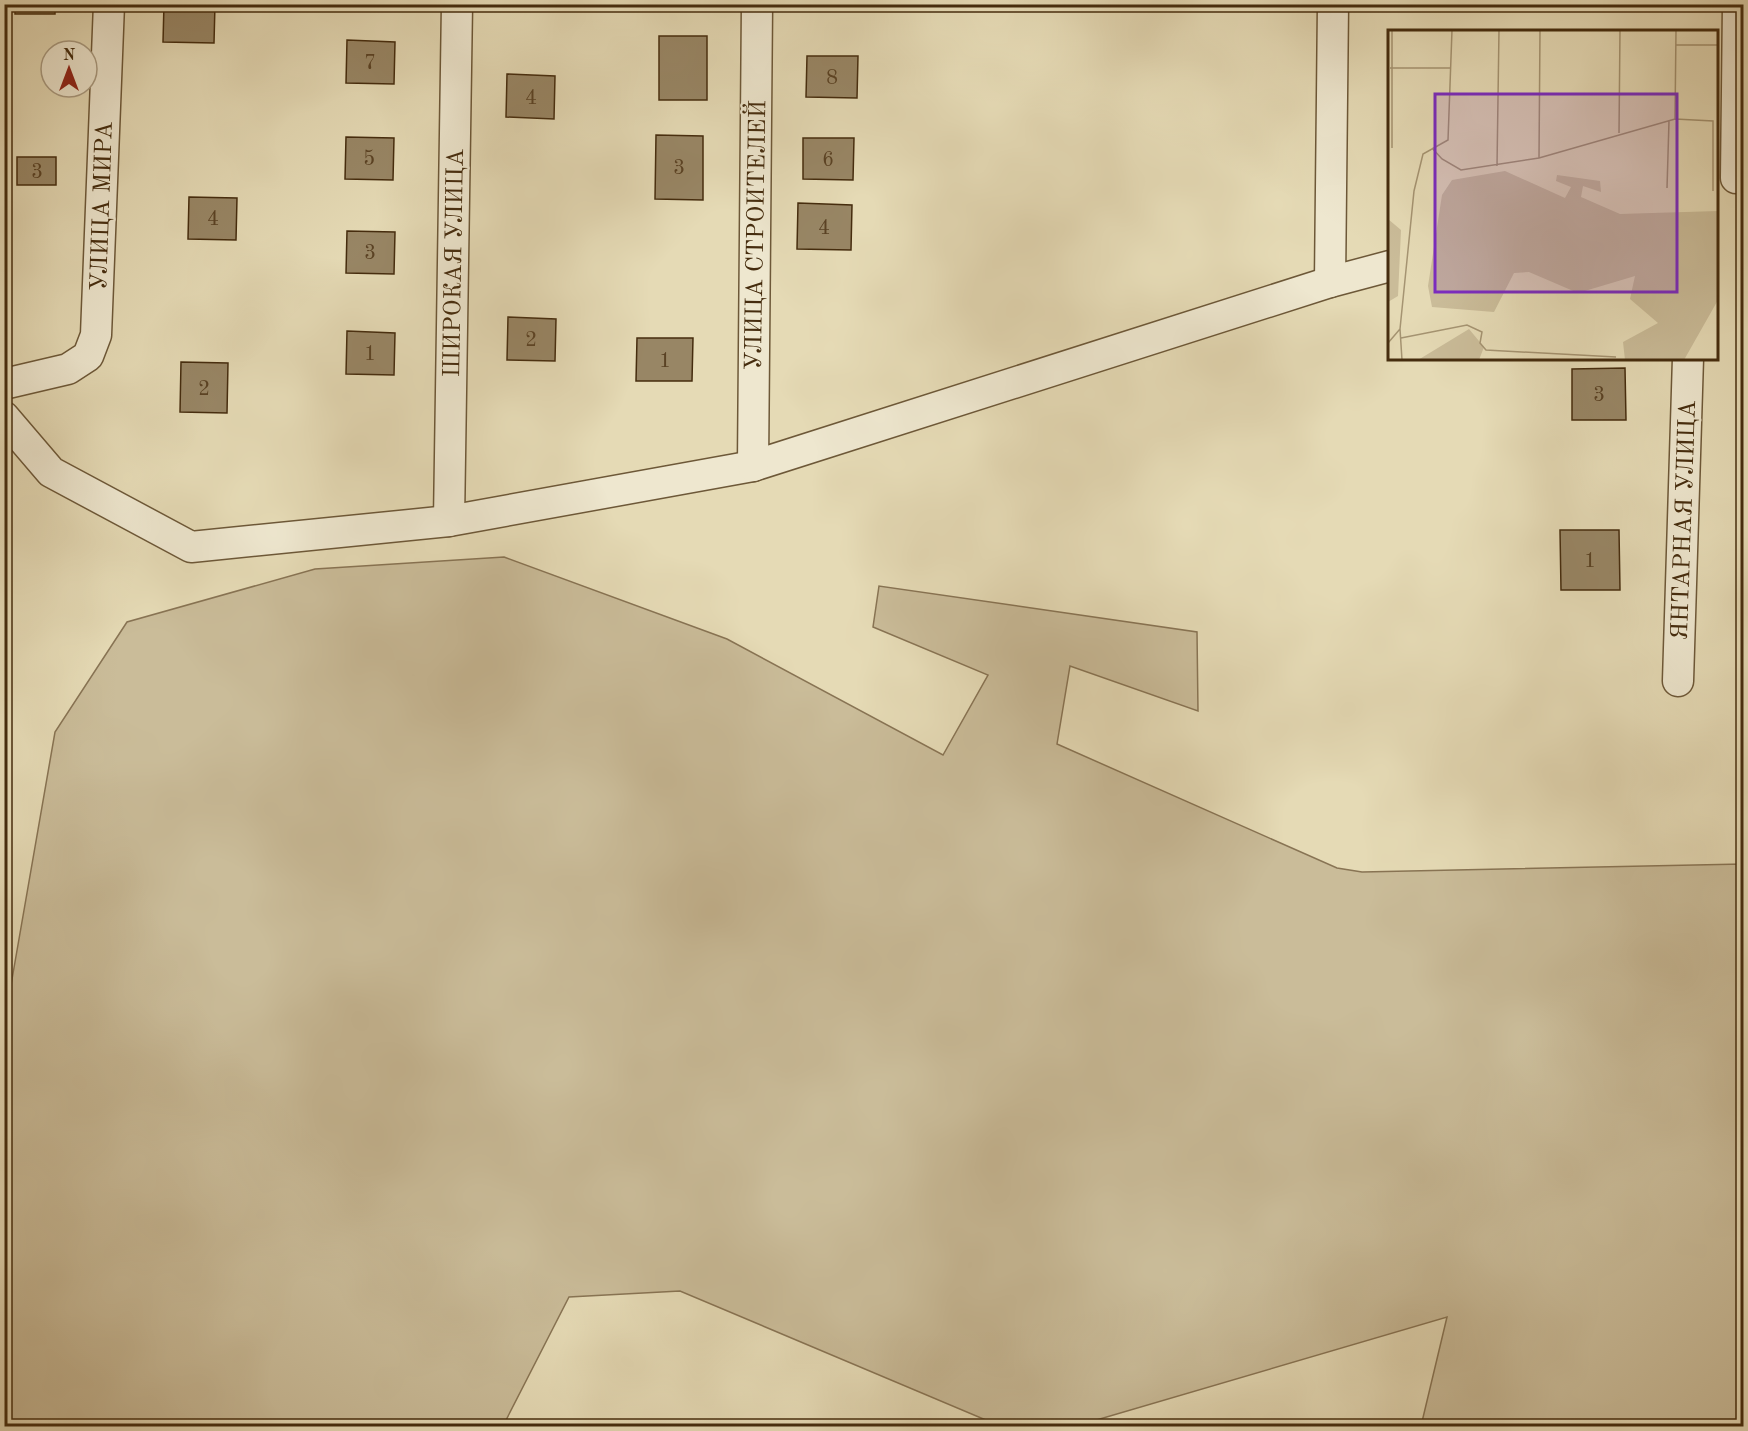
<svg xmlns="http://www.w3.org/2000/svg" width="1748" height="1431" viewBox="0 0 1748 1431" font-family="'Old Standard TT',serif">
  <rect width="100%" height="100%" fill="#e5dab5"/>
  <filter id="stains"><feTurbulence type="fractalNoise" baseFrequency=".00333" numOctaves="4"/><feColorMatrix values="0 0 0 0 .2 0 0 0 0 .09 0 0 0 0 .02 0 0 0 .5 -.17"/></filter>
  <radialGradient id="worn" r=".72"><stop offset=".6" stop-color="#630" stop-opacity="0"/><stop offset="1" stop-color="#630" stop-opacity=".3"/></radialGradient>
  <!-- green -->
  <polygon fill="#cabc99" stroke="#887454" stroke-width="1.5" points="504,557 727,639 943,755 988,675 873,627 879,586 1197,632 1198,711 1070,666 1057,744 1337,868 1362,872 1743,864 1743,1426 1421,1426 1447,1317 1076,1426 1000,1426 680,1291 569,1297 503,1426 5,1426 4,1031 11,985 55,732 127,622 315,569"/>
  <!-- building -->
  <g fill="#988665" stroke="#452c0e" stroke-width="1.5">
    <rect x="15" y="4" width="40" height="10"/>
    <polygon points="164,4 215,4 214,43 163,42"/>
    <rect x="659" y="36" width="48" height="64"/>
    <polygon points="347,40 395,42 394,84 346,83"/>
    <polygon points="807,56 858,56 857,98 806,97"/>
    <polygon points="507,74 555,76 554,119 506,117"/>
    <polygon points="656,135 703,136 703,200 655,199"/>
    <polygon points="346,137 394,138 393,180 345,179"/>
    <polygon points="803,138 854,138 853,180 803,179"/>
    <rect x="17" y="157" width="39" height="28"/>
    <polygon points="189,197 237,198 236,240 188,239"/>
    <polygon points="798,203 852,205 851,250 797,249"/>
    <polygon points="347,231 395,232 394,274 346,273"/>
    <polygon points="508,317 556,319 555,361 507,360"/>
    <polygon points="347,331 395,333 394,375 346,374"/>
    <polygon points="637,338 693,338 692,381 636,381"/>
    <polygon points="181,362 228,363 227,413 180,412"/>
    <polygon points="1625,368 1626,420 1572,420 1572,369"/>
    <polygon points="1560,530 1619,530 1620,590 1561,590"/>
  </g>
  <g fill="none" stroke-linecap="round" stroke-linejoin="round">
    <!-- street casing -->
    <g stroke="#6d5838" stroke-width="33">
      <g id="street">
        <polyline points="1736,178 1738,4"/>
        <polyline points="1330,282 1333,4"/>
        <polyline points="4,384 68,369 88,356 96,335 109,4"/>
        <polyline points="4,417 51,472 191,547 449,521 753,466 1330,282 1390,266"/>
        <polyline points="753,466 757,4"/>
        <polyline points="449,521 457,4"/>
        <polyline points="1678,681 1688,358"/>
      </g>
    </g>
    <!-- street -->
    <use href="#street" stroke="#eee7cf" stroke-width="30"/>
  </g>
  <g text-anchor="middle" stroke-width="4.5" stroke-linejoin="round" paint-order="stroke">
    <!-- number labels -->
    <g font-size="21" fill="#5a4224">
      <text x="370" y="69">7</text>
      <text x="832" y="84">8</text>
      <text x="531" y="104">4</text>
      <text x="369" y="165">5</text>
      <text x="828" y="166">6</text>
      <text x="679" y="174">3</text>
      <text x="37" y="178">3</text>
      <text x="213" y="225">4</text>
      <text x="824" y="234">4</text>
      <text x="370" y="259">3</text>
      <text x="531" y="346">2</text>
      <text x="370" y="360">1</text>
      <text x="665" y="367">1</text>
      <text x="204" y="395">2</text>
      <text x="1599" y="401">3</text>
      <text x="1590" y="567">1</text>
    </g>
    <!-- street labels -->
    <g font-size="24" fill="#452c0e" stroke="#eee7cf">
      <text transform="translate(101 206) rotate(-88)" y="8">УЛИЦА МИРА</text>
      <text transform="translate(755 235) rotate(-89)" y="8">УЛИЦА СТРОИТЕЛЕЙ</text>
      <text transform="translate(453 263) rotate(-89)" y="8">ШИРОКАЯ УЛИЦА</text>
      <text transform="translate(1683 520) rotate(-88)" y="8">ЯНТАРНАЯ УЛИЦА</text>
    </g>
  </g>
  <!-- overview -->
  <g transform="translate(1388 30)">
    <rect width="330" height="330" fill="#e5dab5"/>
    <path d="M117,141l60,27 6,-11 -15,-6 1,-6 43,6 1,11 -18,-6 -2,11 39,17 98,-3v89l-34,60h-59l-2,-18 35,-19 -28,-24 5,-23 -57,17 -49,-21 -15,1 -20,39 -62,-5 -4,-21 14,-91 10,-15zM0,189l13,11 -3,66 -10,6zM81,299l15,18 -5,13h-61z" fill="#cabc99"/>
    <path fill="none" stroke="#a59472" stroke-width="1.5" d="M4,0v118M288,15h42M2,38h61M287,89l1,-89M231,103l1,-103M44,118l10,11 19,11 78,-12 136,-39 38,2v70M151,128l1,-128M109,136l2,-136M279,158l2,-67M13,308l66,-13 15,7 -2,11 6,7 130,7M0,313l12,-14M14,330l-2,-31 14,-138 9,-37 25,-14 4,-110"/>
    <path fill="#7b2cbf" fill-opacity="0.15" stroke="#7b2cbf" stroke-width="3" d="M47,64h242v198h-242z"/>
    <rect width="330" height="330" fill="none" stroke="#452c0e" stroke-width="3"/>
  </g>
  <!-- margin -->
  <rect width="1748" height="1431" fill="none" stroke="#e5dab5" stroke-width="24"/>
  <rect x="6" y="6" width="1736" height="1419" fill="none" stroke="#452c0e" stroke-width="3"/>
  <rect x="12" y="12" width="1724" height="1407" fill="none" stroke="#452c0e" stroke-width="1.5"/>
  <!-- north arrow -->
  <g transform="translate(69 69)"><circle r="28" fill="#eee7cf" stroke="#aa9c82" stroke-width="1.5"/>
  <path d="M0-4.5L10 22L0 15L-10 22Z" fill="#8f2418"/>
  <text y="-9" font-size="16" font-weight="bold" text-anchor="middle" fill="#452c0e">N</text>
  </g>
  <rect width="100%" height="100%" filter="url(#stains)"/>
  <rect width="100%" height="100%" fill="url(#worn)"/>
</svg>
